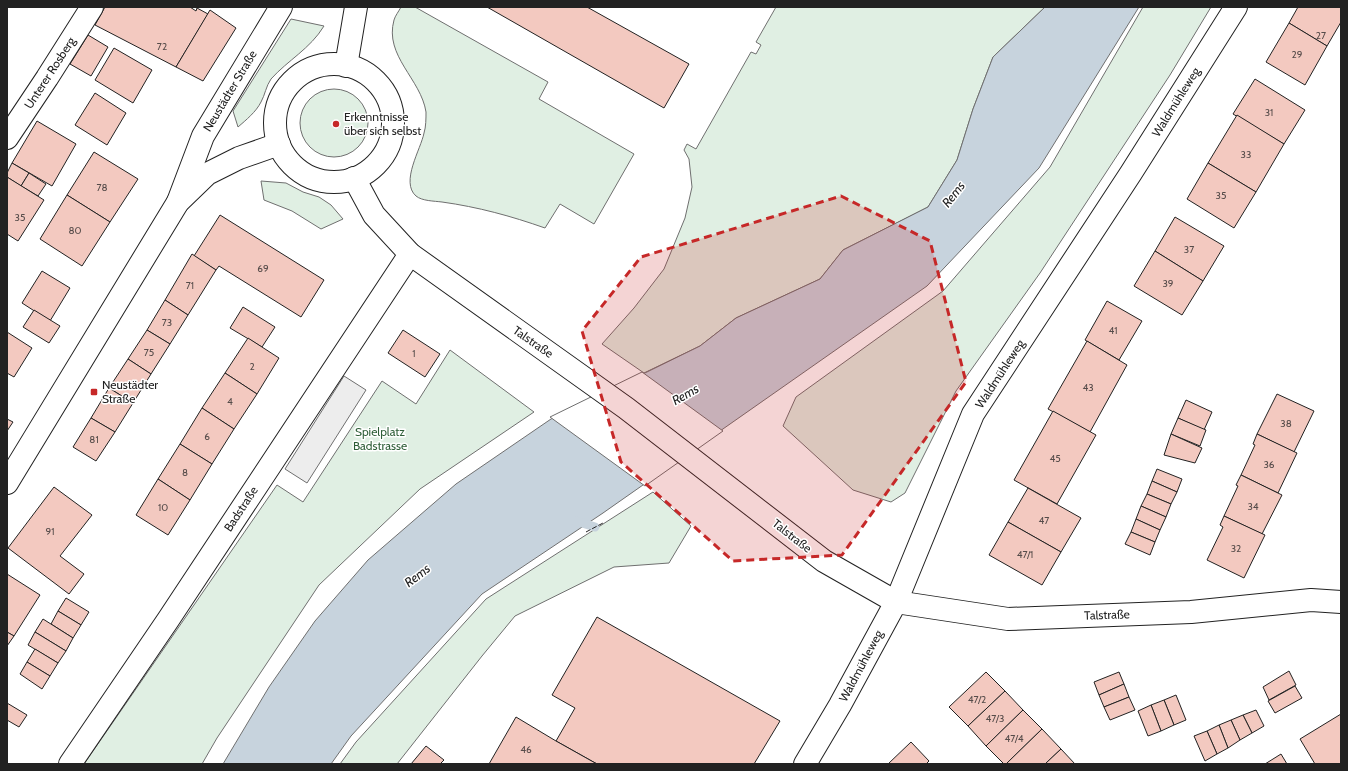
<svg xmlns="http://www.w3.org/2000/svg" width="1348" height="771" viewBox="0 0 1348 771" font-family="Cabin,sans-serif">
  <rect width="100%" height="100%" fill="#fff"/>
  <!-- green -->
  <g fill="#e0efe3" stroke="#6f6f6f">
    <path d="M401,7h14l133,75 -9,17 95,55 -40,70 -34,-20 -15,24c-34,-12 -67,-21 -103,-26 -8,-1 -20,-1 -26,-6 -16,-14 5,-47 8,-63 2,-6 2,-15 2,-21 -5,-33 -42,-56 -32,-92 1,-4 5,-9 7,-13z"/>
    <polygon points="776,7 1045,7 993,57 973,109 957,160 928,207 843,250 820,279 736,318 700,346 644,373 602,344 634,308 664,269 685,218 692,187 689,159 684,150 687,144 696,149 751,52 756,54 761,45 756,42"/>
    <polygon points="1143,7 1211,7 1170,75 1040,273 956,391 905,493 891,502 853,490 783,426 796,397 943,291 1050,167"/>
    <path d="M291,19l33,7c-14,23 -36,34 -53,53 -5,7 -6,16 -10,23 -5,10 -15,18 -23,25l-5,-16z"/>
    <circle cx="334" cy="123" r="34"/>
    <polygon points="261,181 286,183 303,192 319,197 331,205 343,219 321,229 292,211 264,200"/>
    <polygon points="450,350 534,412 420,489 319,585 217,738 202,764 84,764 277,485 303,502 382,381 416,404"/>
    <polygon points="653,492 691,526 669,563 614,567 515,616 482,656 397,764 340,764 356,742 486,599"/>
  </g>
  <!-- parking -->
  <polygon fill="#ededed" stroke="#6f6f6f" points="344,376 366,390 307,483 285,469"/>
  <!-- water -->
  <polygon fill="#c7d3dd" stroke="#6f6f6f" points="1045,7 1139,7 1039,168 927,286 603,513 482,594 351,736 331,764 223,764 269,687 315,621 368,560 456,484 551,419 700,346 736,318 820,279 843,250 928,207 957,160 973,109 993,57"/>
  <!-- pier -->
  <polygon fill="#fff" stroke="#6f6f6f" points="642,372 723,431 645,486 550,417"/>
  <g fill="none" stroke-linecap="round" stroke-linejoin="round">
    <!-- stream -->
    <polyline stroke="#c7d3dd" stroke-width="9" points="576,521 595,527"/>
  </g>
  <!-- building -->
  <g fill="#f3c9c0" stroke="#222">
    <polygon points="105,7 190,7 196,11 197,8 208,14 176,67 95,25"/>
    <polygon points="487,7 587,7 689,64 664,108"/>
    <polygon points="1298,7 1341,7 1341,22 1327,46 1289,23"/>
    <polygon points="210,10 236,28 203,81 176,67"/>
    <polygon points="1289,23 1327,46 1305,85 1266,62"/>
    <polygon points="88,35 108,47 91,76 70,64"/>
    <polygon points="114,48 152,70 133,103 95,80"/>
    <polygon points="1255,79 1305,110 1284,144 1233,114"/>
    <polygon points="95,93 126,113 107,145 75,125"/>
    <polygon points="1237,115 1284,144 1256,192 1208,163"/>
    <polygon points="37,121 76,144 52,186 12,163"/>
    <polygon points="94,152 138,179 110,222 67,195"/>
    <polygon points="12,163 29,173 21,186 7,177 7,173"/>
    <polygon points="1208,163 1256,192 1234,228 1187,199"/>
    <polygon points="29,173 46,184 38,196 21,186"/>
    <polygon points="7,177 44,200 18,241 7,234"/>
    <polygon points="67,195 110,222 82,266 40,239"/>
    <polygon points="220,215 324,280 301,317 219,266 216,270 194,256"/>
    <polygon points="1175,217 1224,246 1203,281 1155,251"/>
    <polygon points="1155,251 1203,281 1182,315 1134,286"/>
    <polygon points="192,254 216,270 188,315 165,300"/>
    <polygon points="42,271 70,288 50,321 22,303"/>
    <polygon points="165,300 188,315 170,344 147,330"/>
    <polygon points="1107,301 1142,321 1119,360 1085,340"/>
    <polygon points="243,307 275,327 262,347 230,328"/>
    <polygon points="34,310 60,326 49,343 23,327"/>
    <polygon points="147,330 170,344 151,374 128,359"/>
    <polygon points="403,330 440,354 425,377 388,353"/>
    <polygon points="7,332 32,348 14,377 7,373"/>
    <polygon points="248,338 279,358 257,394 225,373"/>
    <polygon points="1087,341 1127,365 1090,432 1048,409"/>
    <polygon points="128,359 151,374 133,403 109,388"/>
    <polygon points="225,373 257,394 234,429 202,408"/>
    <polygon points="109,388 133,403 115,432 91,418"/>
    <polygon points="1277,394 1314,411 1294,452 1257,434"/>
    <polygon points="1186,400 1212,412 1204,430 1178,418"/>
    <polygon points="202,408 234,429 212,464 180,444"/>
    <polygon points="1053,411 1096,435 1057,504 1014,480"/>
    <polygon points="91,418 115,432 96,461 73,447"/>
    <polygon points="1178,418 1206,430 1200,446 1171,434"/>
    <polygon points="7,419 13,422 7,431"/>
    <polygon points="1171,434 1202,448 1195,463 1164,455"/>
    <polygon points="1257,434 1297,453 1278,493 1241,475 1255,445 1253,444"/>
    <polygon points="180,444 212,464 190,500 158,479"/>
    <polygon points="1157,469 1182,479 1177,492 1152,481"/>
    <polygon points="1241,475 1282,495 1262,534 1224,516 1238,486 1236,485"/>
    <polygon points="158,479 190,500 168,535 136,515"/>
    <polygon points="1152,481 1177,492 1171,504 1147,494"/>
    <polygon points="54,487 92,515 60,556 84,574 69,594 8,548"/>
    <polygon points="1028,488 1081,518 1061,552 1008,522"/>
    <polygon points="1147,494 1171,504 1166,517 1141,506"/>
    <polygon points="1141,506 1166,517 1160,530 1136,519"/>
    <polygon points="1224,516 1265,535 1244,578 1207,560 1223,527 1220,525"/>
    <polygon points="1136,519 1160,530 1155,542 1131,532"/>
    <polygon points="1008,522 1061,552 1042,585 989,555"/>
    <polygon points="1131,532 1155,542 1150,555 1125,544"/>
    <polygon points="7,574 40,595 14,636 7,632"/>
    <polygon points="66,598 89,612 81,625 58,611"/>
    <polygon points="58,611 81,625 73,638 51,624"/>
    <polygon points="597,617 780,721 754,764 597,764 556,741 575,708 552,695"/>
    <polygon points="43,619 73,638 66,651 35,632"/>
    <polygon points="7,632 14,636 7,646"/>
    <polygon points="35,632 66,651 58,663 28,645"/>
    <polygon points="35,649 58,663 50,676 27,662"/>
    <polygon points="27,662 50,676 42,689 20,674"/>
    <polygon points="1289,671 1296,685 1269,700 1263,687"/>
    <polygon points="986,672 1005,691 968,726 949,707"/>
    <polygon points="1119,672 1124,684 1099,695 1094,682"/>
    <polygon points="1124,684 1129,697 1104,707 1099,695"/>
    <polygon points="1295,686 1302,698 1275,713 1268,701"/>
    <polygon points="1005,691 1023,710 986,746 968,726"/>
    <polygon points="1176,695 1186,720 1174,725 1164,700"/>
    <polygon points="1129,697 1135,710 1110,720 1104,707"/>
    <polygon points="1164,700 1174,725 1161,731 1151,705"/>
    <polygon points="7,703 27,715 19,727 7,720"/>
    <polygon points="1151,705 1161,731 1148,736 1138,711"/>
    <polygon points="1023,710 1042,729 1006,764 1004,764 986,746"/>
    <polygon points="1256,710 1264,726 1252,733 1243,715"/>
    <polygon points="1341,714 1341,764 1315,764 1300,739"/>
    <polygon points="1243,715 1252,733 1240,740 1231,720"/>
    <polygon points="516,717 556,741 597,764 489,764"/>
    <polygon points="1231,720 1240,740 1228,748 1219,725"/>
    <polygon points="1219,725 1228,748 1217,754 1207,731"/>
    <polygon points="1042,729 1061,749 1045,764 1006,764"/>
    <polygon points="1207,731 1217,754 1205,761 1194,736"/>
    <polygon points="911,742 929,761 926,764 888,764"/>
    <polygon points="426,746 444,760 440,764 411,764"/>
    <polygon points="1061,749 1075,764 1045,764"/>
    <polygon points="1281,754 1287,764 1265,764"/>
  </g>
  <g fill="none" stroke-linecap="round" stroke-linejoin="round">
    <!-- minor casing -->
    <g stroke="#222" stroke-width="24">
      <g id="minor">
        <polyline points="7,138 47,78 92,7"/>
        <polyline points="178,202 203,136 281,7"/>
        <polyline points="70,764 168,620 410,254"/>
        <polyline points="805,764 840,705 896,602 973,414 1131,173 1236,7"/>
      </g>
    </g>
    <!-- tertiary casing -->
    <g stroke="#222" stroke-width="24">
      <g id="tertiary">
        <circle cx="334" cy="123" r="59"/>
        <polyline points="346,66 356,7"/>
        <polyline points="354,178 374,215 410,254 626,408 824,561 896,602 1008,619 1191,612 1311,600 1341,602"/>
        <polyline points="7,483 178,202 207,174 239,158 279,144"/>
      </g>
    </g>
    <!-- minor -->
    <use href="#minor" stroke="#fff" stroke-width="22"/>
    <!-- tertiary -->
    <use href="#tertiary" stroke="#fff" stroke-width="22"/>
    <!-- fence -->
    <polyline stroke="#222" stroke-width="1" stroke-dasharray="5 2" stroke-linecap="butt" points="586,532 603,523"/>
  </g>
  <!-- marked area -->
  <path fill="#c62828" fill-opacity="0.2" stroke="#c62828" stroke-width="3" stroke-dasharray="8 5" stroke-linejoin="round" d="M841,196l89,45 36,141 -124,173 -109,6 -112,-99 -39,-131 59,-74z"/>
  <!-- markers -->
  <g fill="#c62828" stroke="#fff" stroke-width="1.5">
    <circle cx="336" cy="124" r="4"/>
    <rect x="90" y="388" width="8" height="8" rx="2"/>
  </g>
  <g text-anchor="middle" stroke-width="3" stroke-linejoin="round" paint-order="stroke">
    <!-- number labels -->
    <g font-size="10" fill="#564c4a">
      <text x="1321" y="39">27</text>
      <text x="162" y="50">72</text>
      <text x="1297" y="58">29</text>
      <text x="1269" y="116">31</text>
      <text x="1246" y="158">33</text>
      <text x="102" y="191">78</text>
      <text x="1221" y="199">35</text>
      <text x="20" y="221">35</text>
      <text x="75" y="234">80</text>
      <text x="1189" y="253">37</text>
      <text x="263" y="272">69</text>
      <text x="1168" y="287">39</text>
      <text x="190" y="289">71</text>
      <text x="167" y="326">73</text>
      <text x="1113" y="334">41</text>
      <text x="149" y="356">75</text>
      <text x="414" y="357">1</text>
      <text x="252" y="370">2</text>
      <text x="1088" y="391">43</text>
      <text x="230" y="405">4</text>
      <text x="1286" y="427">38</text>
      <text x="207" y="440">6</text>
      <text x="94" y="443">81</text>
      <text x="1055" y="462">45</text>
      <text x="1269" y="468">36</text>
      <text x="185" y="476">8</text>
      <text x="1253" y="510">34</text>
      <text x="163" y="511">10</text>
      <text x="1044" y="524">47</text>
      <text x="50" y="535">91</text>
      <text x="1236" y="552">32</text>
      <text x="1025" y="558">47/1</text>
      <text x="977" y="703">47/2</text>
      <text x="995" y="722">47/3</text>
      <text x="1014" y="742">47/4</text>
      <text x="526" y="753">46</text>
    </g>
    <!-- street labels -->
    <g font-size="12" fill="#222" stroke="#fff">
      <text transform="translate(50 73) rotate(-57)" y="4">Unterer Rosberg</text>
      <text transform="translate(230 91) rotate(-59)" y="4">Neustädter Straße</text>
      <text transform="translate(1176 102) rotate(-58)" y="4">Waldmühleweg</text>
      <text transform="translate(533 342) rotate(35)" y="4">Talstraße</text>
      <text transform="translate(1000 374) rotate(-57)" y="4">Waldmühleweg</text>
      <text transform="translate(241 509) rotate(-57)" y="4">Badstraße</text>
      <text transform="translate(792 536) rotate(38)" y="4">Talstraße</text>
      <text transform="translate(1107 615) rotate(-2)" y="4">Talstraße</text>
      <text transform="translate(861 666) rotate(-62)" y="4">Waldmühleweg</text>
    </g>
    <!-- poi labels -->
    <g font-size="12" fill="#222" stroke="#fff" text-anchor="start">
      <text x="344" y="121">Erkenntnisse<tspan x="344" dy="14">über sich selbst</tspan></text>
      <text x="102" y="389">Neustädter<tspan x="102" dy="14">Straße</tspan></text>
    </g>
    <!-- park labels -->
    <g font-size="12" fill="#2f5e38" stroke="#fff">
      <text x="380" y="436">Spielplatz<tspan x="380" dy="14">Badstrasse</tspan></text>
    </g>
    <!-- water labels -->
    <g font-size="13" font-style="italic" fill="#222" stroke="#fff">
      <text transform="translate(953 194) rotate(-52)" y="5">Rems</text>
      <text transform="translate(685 394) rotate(-30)" y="5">Rems</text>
      <text transform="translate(417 575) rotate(-38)" y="5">Rems</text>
    </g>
  </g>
  <!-- border -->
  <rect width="1348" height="771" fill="none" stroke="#222222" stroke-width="16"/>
</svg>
